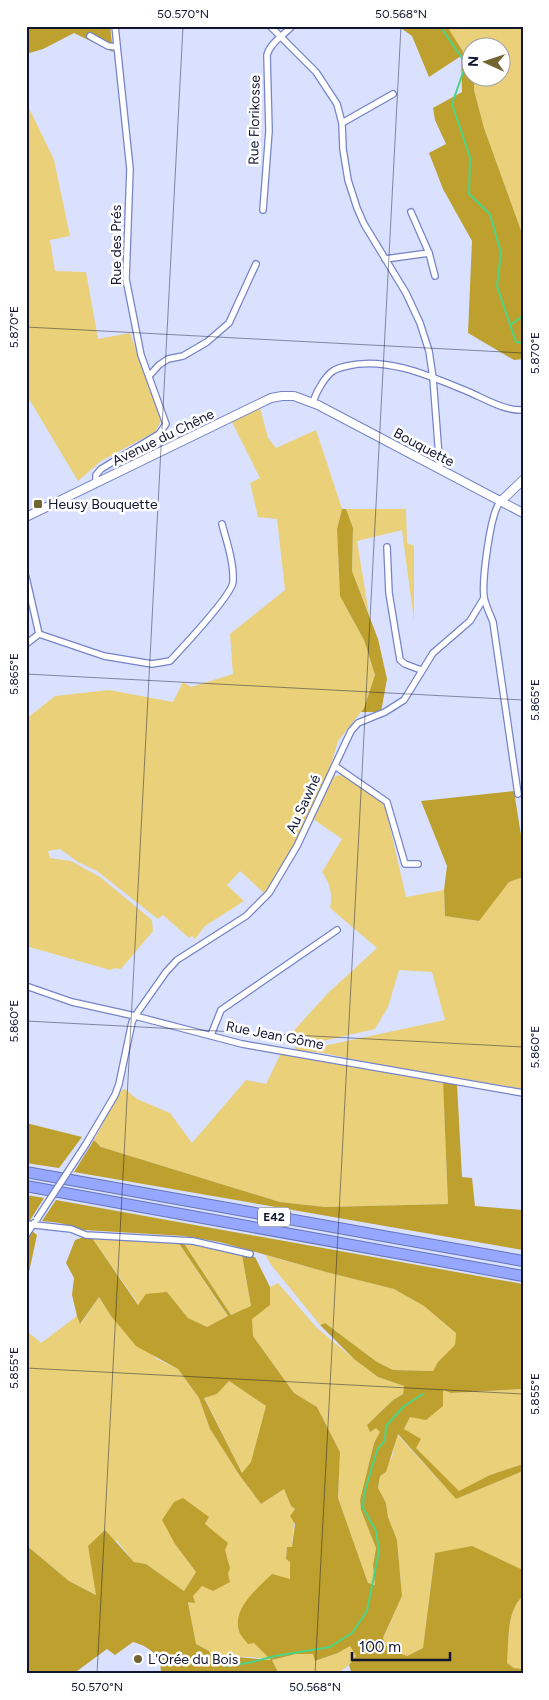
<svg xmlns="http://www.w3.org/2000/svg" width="549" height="1700" viewBox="0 0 549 1700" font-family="Figtree,sans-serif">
  <rect width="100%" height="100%" fill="#d9e1ff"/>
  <!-- green -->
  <g fill="#e9d079">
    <polygon points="447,26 523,26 523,236 484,128 474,90 474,78 502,78 502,48 472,48 471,53 465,55"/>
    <polygon points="28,106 54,160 70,236 50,240 55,271 86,272 98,339 130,333 161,421 155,432 101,461 78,481 26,394 26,107"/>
    <polygon points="260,408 268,438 276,448 316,430 342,509 337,529 340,596 364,640 375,675 364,708 338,741 328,774 297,844 265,894 240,871 227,885 244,901 205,926 195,939 192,936 189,938 163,915 158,919 97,871 78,862 60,849 48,851 50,858 71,861 100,877 152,920 153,931 121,969 115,968 110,970 26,946 26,719 55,696 109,690 173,702 183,682 191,687 233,674 230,634 285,590 277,519 258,517 250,483 260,478 232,422"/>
    <polygon points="346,509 406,509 407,543 414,546 414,621 402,530 357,541 369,614 352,571 353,528"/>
    <path d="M341,775l18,10 26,21 21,91 38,-7 1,26 33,5 31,-39 14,-5v212l-137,-23 -63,-13 -29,-3 1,-3 19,1 131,-28 -13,-48 -33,-2 -11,37 -13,22 -65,15 -21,-8 38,-42 50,-46 -47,-40c3,-14 0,-25 -8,-36l20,-33 -29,-20 20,-42z"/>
    <polygon points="281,1053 344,1062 387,1073 443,1081 448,1204 325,1207 280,1202 101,1147 94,1140 119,1093 122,1090 125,1089 137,1099 170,1113 192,1143 246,1080 266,1084"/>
    <polygon points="90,1235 178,1242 228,1317 207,1327 188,1318 167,1292 139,1305"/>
    <polygon points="183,1242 242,1255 251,1307 231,1315"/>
    <polygon points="265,1255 326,1272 394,1289 424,1306 456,1333 455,1346 438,1362 433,1371 393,1370 377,1362 325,1323 320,1325 272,1266"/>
    <polygon points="278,1283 317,1328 354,1359 378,1377 404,1386 403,1394 393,1400 367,1425 377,1427 381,1432 374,1443 360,1500 361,1510 376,1548 373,1565 376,1585 368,1583 338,1498 340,1452 317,1407 294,1393 253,1336 251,1319 270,1305 270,1287"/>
    <path d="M99,1297l12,19 46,43 21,10 21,29 11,31 30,47 21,28 23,-15 7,17 4,3 -3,38h-5l-1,12 4,3v17l-36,64 18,17 24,-6h17l3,7 22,-8 12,-7 6,10 -7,9 -12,9h-58l-7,-14c-11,-2 -23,-4 -34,-3 -9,1 -16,4 -25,3l-4,-9 -13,-7 -8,-43 14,-15 26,-12c5,-19 -12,-36 -23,-50l4,-7 -34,27 21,28 -12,19 -38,-27 -12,-2 -17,-21 -29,5 9,49 -28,-14 -43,-36v-215l15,13 36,-27 4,8z"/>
    <polygon points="229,1381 266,1406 251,1463 242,1473 204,1397 217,1394"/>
    <polygon points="523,1389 523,1464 490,1475 459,1492 416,1448 404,1429 410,1417 443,1390 451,1393"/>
    <polygon points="397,1434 456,1499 523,1471 523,1570 435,1553 423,1648 407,1656 388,1650 383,1639 402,1596 397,1540 388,1517 386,1503 378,1488 380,1476 392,1457"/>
    <path d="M523,1596v73l-9,-1 -7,-5c2,-21 -1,-52 16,-67z"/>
  </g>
  <!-- forest -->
  <g fill="#bda02e" fill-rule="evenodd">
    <polygon points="26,26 110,26 113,52 74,33 43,49 26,54"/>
    <polygon points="398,26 447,26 465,55 471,53 472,78 474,78 474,90 484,128 523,236 523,359 514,360 468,333 472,241 443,189 429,153 446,144 435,120 433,108 462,92 461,56 429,77 412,36"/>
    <polygon points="342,509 346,509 353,528 352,571 378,639 387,679 381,712 361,712 364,708 375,675 364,640 340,596 337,529"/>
    <polygon points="514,791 523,848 523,877 509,882 479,921 445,916 444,890 447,866 421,801"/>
    <polygon points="443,1081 457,1084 462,1177 472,1178 475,1206 523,1210 523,1250 74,1172 94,1140 101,1147 280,1202 325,1207 448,1204"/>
    <polygon points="26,1123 82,1137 59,1168 26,1163"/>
    <polygon points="26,1195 44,1198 29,1222 26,1223"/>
    <path d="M56,1200l467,84v105l-72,4 -8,-3v16l-17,14 -16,-3 -6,12 17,10 -5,9 43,43 31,-16 33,-11v7l-67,28 -58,-65 -12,38 -6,4 -2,12 8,15 2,14 9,23 5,56 -19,42 5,11 19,7 16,-8 12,-95 37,-7 51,24v26c-17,15 -14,46 -16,67l7,5 9,1v5h-171l-3,-9 7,-9 -6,-10 -12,7 -23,8 -2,-7h-17l-24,6 7,14h-118c1,-19 -13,-28 -28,-32l-18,13 -8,-6 -34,25h-47v-129l43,36 27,14 -8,-49 17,-16 29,32 12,2 38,27 12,-19 -21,-28 -13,-24 12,-18 9,-4 26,19 -4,7 23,19 -3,7 5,18 -2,6 2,8 -17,9 -11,-5 -9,10 2,7 -7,-1 8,42 13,7 4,9 9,1 16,-4 33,3 -17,-17 -6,1c-3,-4 -8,-9 -9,-13 -7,-23 19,-43 33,-57l18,5v-17l-4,-3 1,-12h5l3,-23 -5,-8 5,-7 -4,-3 -7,-17 -23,15 -21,-28 -30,-47 -11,-31 -21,-29 -42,-23 -25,-30 -12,-19 -19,27 -3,-8 -5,-21 2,-17 -8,-15 9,-23 15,-5 48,70 8,-11 21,-2 21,26 19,9 21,-11 -50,-74h5l48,73 20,-9 -9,-51 13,2 15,30v18l-18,14 1,17 41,57 23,14 23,45 -2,46 30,85 7,2 -2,-20 3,-17 -15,-38 -1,-10 14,-57 6,-11 -4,-4 -6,4 -3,-7 26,-25 10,-6 1,-8 -26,-9 -24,-18 -34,-34 5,-2 52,39 16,8 40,1 5,-9 17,-17 1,-12 -32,-27 -30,-17 -68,-17 -106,-30 -36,-6 -100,-6 -24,-7 -18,-2zM229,1381l37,25 -15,56 -9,11 -38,-75 13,-4z"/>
    <polygon points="32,1231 37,1235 26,1286 26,1240"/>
  </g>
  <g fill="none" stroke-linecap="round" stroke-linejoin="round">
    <!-- stream -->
    <g stroke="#4cd485" stroke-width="2">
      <polyline points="440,26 466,64 452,104 470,157 469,194 490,214 501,253 497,286 516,342 523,343"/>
      <polyline points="510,325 523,316"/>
      <polyline points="224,1666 248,1663 275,1656 330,1647 352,1633 367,1611 379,1551 376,1531 363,1508 364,1494 377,1450 385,1440 386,1426 404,1406 423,1394"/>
    </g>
    <!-- street casing -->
    <g stroke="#7583c8" stroke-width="8">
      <g id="street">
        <polyline points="270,26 316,72 337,104 342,123 343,149 348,180 357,208 364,224 406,293 420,323 429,351 433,378 440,470"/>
        <polyline points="90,36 108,46 117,47"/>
        <polyline points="342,123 393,94"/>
        <path d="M263,210l6,-79 -2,-76c3,-12 17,-20 25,-29"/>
        <polyline points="411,212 429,253 435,276"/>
        <polyline points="385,259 429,253"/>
        <polyline points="149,376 159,365 168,359 183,356 207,342 229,323 256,264"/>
        <path d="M313,403c2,-9 12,-27 20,-32 4,-3 10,-4 14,-5 40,-10 85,11 122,26 16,7 36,19 54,18"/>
        <polyline points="96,483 96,475 101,469 159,434 166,424 141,355 126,279 130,169 115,26"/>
        <path d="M500,502c-10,12 -18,78 -16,95 1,7 6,17 9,25l25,172"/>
        <polyline points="387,547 389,593 400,660 405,664 421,670"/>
        <path d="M26,577l13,57 65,22 48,8 18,-3c12,-13 62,-66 63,-79 1,-20 -6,-39 -11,-58"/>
        <polyline points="26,644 39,634"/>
        <polyline points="335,766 387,802 405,864 418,864"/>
        <polyline points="26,986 72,1002 135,1016 242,1044 523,1093"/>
        <polyline points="211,1035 221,1010 337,930"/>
        <polyline points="86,1144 115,1095 119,1084 132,1022 135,1016 166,972 177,960 246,916 269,893 297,846 351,731 358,723 385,712 404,700 433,653 470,621 484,598"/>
        <polyline points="26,1224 71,1229 86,1235 193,1241 250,1254"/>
        <polyline points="26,1235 34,1223"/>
      </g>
    </g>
    <!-- secondary casing -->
    <g stroke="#7583c8" stroke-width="10">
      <g id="secondary">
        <polyline points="500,502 523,480"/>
        <polyline points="26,517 271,398 282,396 294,396 318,405 523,513"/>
      </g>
    </g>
    <!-- highway casing -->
    <g stroke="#6774b6" stroke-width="12">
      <g id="highway">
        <polyline points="26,1172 523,1261"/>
        <polyline points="26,1186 523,1276"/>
      </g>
    </g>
    <!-- street -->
    <use href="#street" stroke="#fff" stroke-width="5.5"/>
    <!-- secondary -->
    <use href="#secondary" stroke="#fff" stroke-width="8"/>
    <!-- highway -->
    <use href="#highway" stroke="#95a7fe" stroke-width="10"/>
    <!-- street-bridge casing -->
    <g stroke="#7583c8" stroke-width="8" stroke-linecap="butt">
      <polyline id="street-bridge" points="37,1219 86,1144"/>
    </g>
    <!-- street-bridge -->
    <use href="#street-bridge" stroke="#fff" stroke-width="5.5"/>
  </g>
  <!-- ticks -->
  <path fill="none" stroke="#111530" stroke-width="1" stroke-opacity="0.45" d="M26,327l497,26M26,674l497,26M26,1021l497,26M26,1368l497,26M97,1674l86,-1648M315,1674l86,-1648"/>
  <!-- markers -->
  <g fill="#736532" stroke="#fff" stroke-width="2">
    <rect x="33" y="499" width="10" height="10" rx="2.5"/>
    <circle cx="138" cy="1659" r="5"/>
  </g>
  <g text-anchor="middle" stroke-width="5" stroke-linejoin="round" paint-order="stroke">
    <!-- shield labels -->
    <rect fill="#fff" stroke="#585b6e" stroke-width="1" x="258" y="1207.5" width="32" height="19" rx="4"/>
    <g font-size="12" font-weight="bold" fill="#111530">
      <text x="274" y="1221">E42</text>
    </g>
    <!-- street labels -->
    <g font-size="14" fill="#111530" stroke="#fff">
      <text transform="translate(254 120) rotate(-89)" y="5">Rue Florikosse</text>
      <text transform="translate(116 245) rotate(-90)" y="5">Rue des Prés</text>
      <text transform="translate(163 437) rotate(-26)" y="5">Avenue du Chêne</text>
      <text transform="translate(424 447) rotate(28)" y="5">Bouquette</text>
      <text transform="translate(303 804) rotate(-65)" y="5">Au Sawhé</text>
      <text transform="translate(275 1035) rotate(11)" y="5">Rue Jean Gôme</text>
    </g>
    <!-- poi labels -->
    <g font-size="14" fill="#111530" stroke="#fff" text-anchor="start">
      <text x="48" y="509">Heusy Bouquette</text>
      <text x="148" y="1664">L'Orée du Bois</text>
    </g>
  </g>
  <!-- border -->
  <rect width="549" height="1700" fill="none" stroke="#ffffff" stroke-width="55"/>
  <!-- north arrow -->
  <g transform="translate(486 62) rotate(273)"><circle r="24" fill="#ffffff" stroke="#a0a1ac"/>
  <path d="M0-4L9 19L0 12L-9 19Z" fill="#736532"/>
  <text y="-8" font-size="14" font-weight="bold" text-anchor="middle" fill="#111530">N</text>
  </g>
  <!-- scale -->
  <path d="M352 1652v8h98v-8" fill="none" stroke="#111530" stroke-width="2.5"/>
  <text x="359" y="1652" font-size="15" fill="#111530" stroke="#ffffff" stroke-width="4" paint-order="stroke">100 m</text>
  <rect x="28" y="28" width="494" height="1644" fill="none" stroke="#111530" stroke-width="2"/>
  <g font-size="12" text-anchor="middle" fill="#111530">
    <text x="183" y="18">50.570°N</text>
    <text x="401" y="18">50.568°N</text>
    <text transform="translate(14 327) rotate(-90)" y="4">5.870°E</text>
    <text transform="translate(535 353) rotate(-90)" y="4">5.870°E</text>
    <text transform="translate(14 674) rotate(-90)" y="4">5.865°E</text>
    <text transform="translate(535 700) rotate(-90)" y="4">5.865°E</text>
    <text transform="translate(14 1021) rotate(-90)" y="4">5.860°E</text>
    <text transform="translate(535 1047) rotate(-90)" y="4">5.860°E</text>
    <text transform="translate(14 1368) rotate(-90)" y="4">5.855°E</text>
    <text transform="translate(535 1394) rotate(-90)" y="4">5.855°E</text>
    <text x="97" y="1691">50.570°N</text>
    <text x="315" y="1691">50.568°N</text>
  </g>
</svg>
